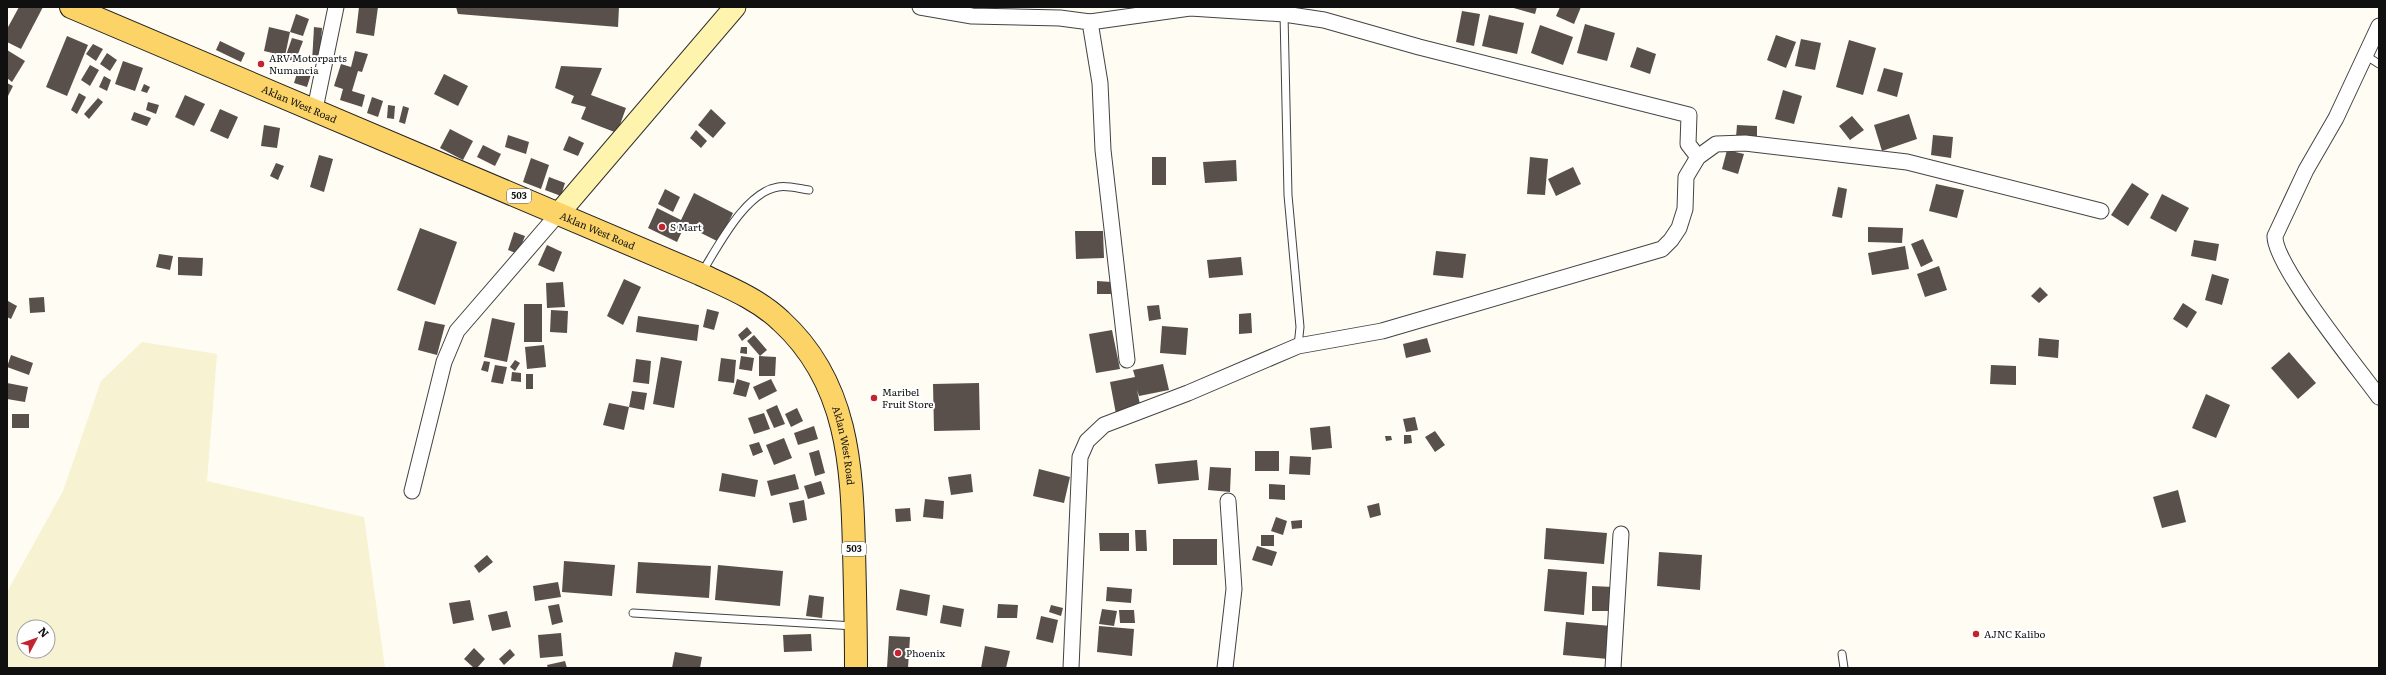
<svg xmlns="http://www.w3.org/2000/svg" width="2386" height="675" viewBox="0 0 2386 675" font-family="Literata,serif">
  <rect width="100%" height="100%" fill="#fffcf3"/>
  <!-- farmland -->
  <path fill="#f6f2d2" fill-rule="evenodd" d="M142,342l75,12 -10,127 157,36 21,151h-378v-76l56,-101 38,-110zM24,627h24v24h-24z"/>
  <!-- building -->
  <g fill="#59504c">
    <polygon points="19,7 43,7 21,49 7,42 7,29"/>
    <polygon points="359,7 378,7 374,36 356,33"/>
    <polygon points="456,7 619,7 618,27 458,14"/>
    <polygon points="1510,7 1537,7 1535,14"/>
    <polygon points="1560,7 1581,7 1574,24 1556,16"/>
    <polygon points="1462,11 1480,14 1474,46 1456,42"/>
    <polygon points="296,14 309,19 303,36 290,32"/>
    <polygon points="1489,15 1524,23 1517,54 1482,46"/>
    <polygon points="1585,24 1615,33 1607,61 1577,53"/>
    <polygon points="1540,25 1573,37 1563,65 1531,53"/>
    <polygon points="269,27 290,32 285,56 264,51"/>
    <polygon points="314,27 322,28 320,62 312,62"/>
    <polygon points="1776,35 1796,42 1786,68 1767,60"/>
    <polygon points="67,36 88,45 67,96 46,87"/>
    <polygon points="292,38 303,41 295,62 285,58"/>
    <polygon points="1801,39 1821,43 1815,70 1795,66"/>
    <polygon points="1849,40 1876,48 1863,95 1836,87"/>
    <polygon points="220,41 245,53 241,62 216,50"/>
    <polygon points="93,44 103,49 96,61 86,54"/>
    <polygon points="1637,47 1656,54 1650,74 1630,67"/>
    <polygon points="7,50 25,61 12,82 7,78"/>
    <polygon points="355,51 368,54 362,72 358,71 352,91 365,95 362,107 340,100 343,89 334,86 341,64 351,67"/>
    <polygon points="107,53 117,60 110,71 100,64"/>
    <polygon points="123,61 143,68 135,91 115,84"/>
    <polygon points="90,65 99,70 90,86 81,80"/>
    <polygon points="561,66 602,68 591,95 626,108 617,133 581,119 586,107 571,103 574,96 555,88"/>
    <polygon points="299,67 312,71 307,87 294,83"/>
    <polygon points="1884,68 1903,73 1897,97 1877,91"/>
    <polygon points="444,74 468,86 458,106 434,94"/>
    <polygon points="104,76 111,80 107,91 99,87"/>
    <polygon points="7,83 13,86 7,98"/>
    <polygon points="144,84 150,87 147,93 141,91"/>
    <polygon points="1783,90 1802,96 1794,124 1775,119"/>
    <polygon points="79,93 86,97 77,114 71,110"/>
    <polygon points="185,95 205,104 194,126 175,117"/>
    <polygon points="372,97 383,101 378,117 367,113"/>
    <polygon points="98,98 103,102 89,119 84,114"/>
    <polygon points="148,102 159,105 156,114 146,110"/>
    <polygon points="388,105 395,106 394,119 387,118"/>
    <polygon points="403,106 409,108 405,124 399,122"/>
    <polygon points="220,109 238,117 228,139 210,131"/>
    <polygon points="711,109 726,123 713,138 698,125"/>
    <polygon points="134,112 151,118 147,126 131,120"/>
    <polygon points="1909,114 1917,139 1882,151 1874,125"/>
    <polygon points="1852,116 1864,130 1850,140 1839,126"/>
    <polygon points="264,125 280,128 277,148 261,146"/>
    <polygon points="1737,125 1757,126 1757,138 1736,137"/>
    <polygon points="450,129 473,141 463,160 440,148"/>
    <polygon points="696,130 707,141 701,148 690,138"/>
    <polygon points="508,135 529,142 526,154 505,147"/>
    <polygon points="1933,135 1953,137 1951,158 1931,155"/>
    <polygon points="569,136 584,143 578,156 563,150"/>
    <polygon points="483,145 501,154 495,166 477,157"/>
    <polygon points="1727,150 1744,154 1738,174 1722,169"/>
    <polygon points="319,155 333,159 324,192 310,187"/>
    <rect x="1152" y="157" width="14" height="28"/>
    <polygon points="1530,157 1548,159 1545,195 1527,194"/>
    <polygon points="531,158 549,165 541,189 523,182"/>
    <polygon points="1236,160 1237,181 1205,183 1203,162"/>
    <polygon points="276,163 284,166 278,180 270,176"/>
    <polygon points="1573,167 1581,184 1556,196 1548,179"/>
    <polygon points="549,177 565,183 561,196 545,190"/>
    <polygon points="2132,183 2149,194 2128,226 2111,215"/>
    <polygon points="1936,184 1964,190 1957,218 1929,211"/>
    <polygon points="1838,187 1847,189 1842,218 1832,216"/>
    <polygon points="665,189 680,197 673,212 658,204"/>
    <polygon points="694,193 733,213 719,242 685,225 677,242 648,228 657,208 681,220"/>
    <polygon points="2162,194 2189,208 2176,232 2150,218"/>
    <polygon points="1868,227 1903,228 1902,243 1868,242"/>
    <polygon points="420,228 457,242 435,305 397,290"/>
    <polygon points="1075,231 1103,231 1104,258 1076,259"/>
    <polygon points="514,232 525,236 518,254 508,250"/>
    <polygon points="1923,239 1933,261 1921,267 1911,244"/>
    <polygon points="2194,240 2219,244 2216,261 2191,256"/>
    <polygon points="547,245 562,252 554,272 538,265"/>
    <polygon points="1905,246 1909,269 1872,275 1868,253"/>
    <polygon points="1436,251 1466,254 1463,278 1433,275"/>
    <polygon points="159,254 173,256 170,270 156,267"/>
    <polygon points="178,257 203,258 202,276 178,275"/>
    <polygon points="1241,257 1243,275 1209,278 1207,260"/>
    <polygon points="1939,266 1947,290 1925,297 1917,274"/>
    <polygon points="2212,274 2229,279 2222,305 2205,300"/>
    <polygon points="624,279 641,287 623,325 607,316"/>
    <polygon points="1097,281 1112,282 1112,294 1097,294"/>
    <polygon points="563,282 565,307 547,308 546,283"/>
    <polygon points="2040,287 2048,295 2039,303 2031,296"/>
    <polygon points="44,297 45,312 30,313 29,298"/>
    <polygon points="8,301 17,306 11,319 7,317"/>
    <polygon points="2183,303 2197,312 2187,328 2173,319"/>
    <rect x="524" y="304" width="18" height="38"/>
    <polygon points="1159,305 1161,319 1149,321 1147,306"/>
    <polygon points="707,309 719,312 714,330 703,327"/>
    <polygon points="551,310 568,311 567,333 550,332"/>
    <polygon points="1251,313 1252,333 1239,334 1239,314"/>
    <polygon points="638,316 699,325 697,341 636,332"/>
    <polygon points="492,318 515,323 507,362 484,357"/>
    <polygon points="425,321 445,325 437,355 418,350"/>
    <polygon points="1162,326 1188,328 1186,355 1160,353"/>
    <polygon points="747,327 752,333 742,341 738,335"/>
    <polygon points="1112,330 1120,369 1096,373 1089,334"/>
    <polygon points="754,335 767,350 760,356 747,341"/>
    <polygon points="1427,338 1431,352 1406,358 1403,344"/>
    <polygon points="2039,338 2059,340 2058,358 2038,356"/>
    <polygon points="544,345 546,367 527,369 525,347"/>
    <polygon points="741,347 747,347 747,354 740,353"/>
    <polygon points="2289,352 2316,383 2298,399 2271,368"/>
    <polygon points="11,355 33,363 29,375 7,367"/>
    <polygon points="741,356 754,358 752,371 739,369"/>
    <polygon points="759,356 776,357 775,376 759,376"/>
    <polygon points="661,357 682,361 674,408 653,404"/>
    <polygon points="721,358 736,360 734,383 718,381"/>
    <polygon points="636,359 651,361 649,384 633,382"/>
    <polygon points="515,360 520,363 515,371 510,367"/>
    <polygon points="484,361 490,362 488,372 481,370"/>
    <polygon points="1163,364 1169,390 1139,396 1137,390 1141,409 1116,414 1110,382 1135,377 1133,370"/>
    <polygon points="495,365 507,367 503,384 491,382"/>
    <polygon points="1991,365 2016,366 2016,385 1990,384"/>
    <polygon points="512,372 521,373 521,382 511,381"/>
    <rect x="526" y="374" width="7" height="15"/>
    <polygon points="737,379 750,383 746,397 733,394"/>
    <polygon points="771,379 777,391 759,400 753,387"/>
    <polygon points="7,383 28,387 25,402 7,399"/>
    <polygon points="979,383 980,430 934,431 933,384"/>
    <polygon points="632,391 647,393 644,410 629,407"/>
    <polygon points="2206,394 2230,405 2216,438 2192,428"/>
    <polygon points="609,403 629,407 624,430 603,425"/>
    <polygon points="777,405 785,424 774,428 766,410"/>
    <polygon points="797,408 803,421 791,427 785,414"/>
    <polygon points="764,413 770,429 754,434 748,418"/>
    <rect x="12" y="414" width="17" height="14"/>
    <polygon points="1415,417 1418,430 1406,432 1403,419"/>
    <polygon points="814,426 818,439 798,445 794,433"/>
    <polygon points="1330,426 1332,448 1312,450 1310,428"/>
    <polygon points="1435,431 1445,445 1435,452 1425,437"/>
    <polygon points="1404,435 1411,435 1412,443 1404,444"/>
    <polygon points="1385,436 1391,436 1392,440 1386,441"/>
    <polygon points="784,438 792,458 774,465 766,445"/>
    <polygon points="759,442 763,452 753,456 749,445"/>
    <polygon points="819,450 825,473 815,476 809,453"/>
    <rect x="1255" y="451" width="24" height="20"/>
    <polygon points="1290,456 1311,457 1310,475 1289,474"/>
    <polygon points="1197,460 1199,480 1158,484 1155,464"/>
    <polygon points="1210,467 1231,468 1230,492 1208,490"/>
    <polygon points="1039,469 1070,477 1064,503 1033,496"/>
    <polygon points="722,473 758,480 755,497 719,491"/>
    <polygon points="795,474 799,489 771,496 767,481"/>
    <polygon points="971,474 973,492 951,495 948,477"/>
    <polygon points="821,481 825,494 808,499 804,486"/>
    <polygon points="1269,484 1285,485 1285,500 1269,499"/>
    <polygon points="2178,490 2186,522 2162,528 2153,497"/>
    <polygon points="925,499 944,501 943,519 923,517"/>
    <polygon points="804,500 807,520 793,523 789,503"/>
    <polygon points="1379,503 1381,515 1370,518 1367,506"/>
    <polygon points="910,508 911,521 896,522 895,509"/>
    <polygon points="1276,517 1287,521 1283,535 1271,531"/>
    <polygon points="1302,520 1302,528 1292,529 1291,521"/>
    <polygon points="1546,528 1607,533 1604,564 1544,559"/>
    <polygon points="1135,530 1146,530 1147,551 1136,551"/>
    <polygon points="1099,533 1129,533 1129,551 1100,551"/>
    <rect x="1261" y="535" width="13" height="11"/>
    <rect x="1173" y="539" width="44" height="26"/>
    <polygon points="1257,546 1277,552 1272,566 1252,560"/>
    <polygon points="1659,552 1702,555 1700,590 1657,586"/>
    <polygon points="487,555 493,562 479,573 474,566"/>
    <polygon points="564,561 615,565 612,596 562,592"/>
    <polygon points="638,562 711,566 709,598 636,593"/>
    <polygon points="718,565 783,571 780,606 715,600"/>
    <polygon points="1548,569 1587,572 1584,615 1544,611"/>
    <polygon points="558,582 561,597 535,601 533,586"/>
    <polygon points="1592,586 1613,587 1612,611 1592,611"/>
    <polygon points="1107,587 1132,589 1131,603 1106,601"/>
    <polygon points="900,589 930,595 927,616 896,610"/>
    <polygon points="809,595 824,597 822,618 806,616"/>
    <polygon points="470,600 474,620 453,624 449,603"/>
    <polygon points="559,604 563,622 552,625 548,606"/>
    <polygon points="998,604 1018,605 1017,618 997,618"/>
    <polygon points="943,605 964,609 961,627 940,623"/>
    <polygon points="1051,605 1063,608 1061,616 1049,612"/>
    <polygon points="1102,609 1117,611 1114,626 1099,624"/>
    <polygon points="1119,610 1134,610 1135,623 1120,623"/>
    <polygon points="507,611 511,627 492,631 488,615"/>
    <polygon points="1041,616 1058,620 1053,643 1036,639"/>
    <polygon points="1566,622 1611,626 1608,659 1563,655"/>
    <polygon points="1099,626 1134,629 1132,656 1097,652"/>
    <polygon points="561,633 563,656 540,658 538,635"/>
    <polygon points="811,634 812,651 784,652 783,635"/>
    <polygon points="889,636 910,637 908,668 887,668"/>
    <polygon points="985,646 1010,651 1006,668 981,668"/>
    <polygon points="474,648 485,659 477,668 474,668 464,659"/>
    <polygon points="510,649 515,655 504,665 499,659"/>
    <polygon points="675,652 702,657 700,668 672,668"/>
    <polygon points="565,661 567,668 548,668 547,665"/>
  </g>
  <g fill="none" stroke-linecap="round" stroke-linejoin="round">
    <!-- lane casing -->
    <g stroke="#434343" stroke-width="9">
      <g id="lane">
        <polyline points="1284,14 1288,195 1300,327 1298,346"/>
        <polyline points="2365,55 2379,64"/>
        <path d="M702,272c16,-25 43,-80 76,-85 9,-2 22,2 31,3"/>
        <polyline points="633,613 854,626"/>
        <polyline points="1842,654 1844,668"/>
      </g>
    </g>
    <!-- street casing -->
    <g stroke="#434343" stroke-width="17">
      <g id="street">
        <polyline points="920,7 972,16 1060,18 1090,22 1100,83 1103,150 1127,360"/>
        <polyline points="1090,22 1190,8 1284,14 1324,20 1419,47 1689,115 1688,144 1698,157"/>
        <path d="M2379,26l-43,92 -30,52 -31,66c-1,29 83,132 104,161"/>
        <polyline points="315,109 336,7"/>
        <polyline points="412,491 444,362 457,331 559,213"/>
        <polyline points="1071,668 1080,457 1087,441 1104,425 1188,393 1298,346 1382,331 1662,249 1671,240 1679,228 1685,209 1686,177 1698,157 1716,144 1745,143 1907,162 2101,211"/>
        <polyline points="1225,668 1234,589 1228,501"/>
        <polyline points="1613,668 1621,534"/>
      </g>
    </g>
    <!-- secondary casing -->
    <g stroke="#323232" stroke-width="23">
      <polyline id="secondary" points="559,213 735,7"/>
    </g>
    <!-- primary casing -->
    <g stroke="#212121" stroke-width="24">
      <g id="primary">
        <path id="s1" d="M71,7l629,267c28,13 58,25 81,47 67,61 71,145 73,229 1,39 2,79 2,118"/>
      </g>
    </g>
    <!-- lane -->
    <use href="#lane" stroke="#fff" stroke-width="7"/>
    <!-- street -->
    <use href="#street" stroke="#fff" stroke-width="15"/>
    <!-- secondary -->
    <use href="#secondary" stroke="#fff4ae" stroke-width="21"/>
    <!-- primary -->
    <use href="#primary" stroke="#fbd367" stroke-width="22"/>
  </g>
  <!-- markers -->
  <g fill="#c42430" stroke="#fff" stroke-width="1.5">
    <circle cx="261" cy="64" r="4"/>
    <circle cx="662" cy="227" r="4"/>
    <circle cx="874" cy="398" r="4"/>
    <circle cx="1976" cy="634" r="4"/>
    <circle cx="898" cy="653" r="4"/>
  </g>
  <g text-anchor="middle" stroke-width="4" stroke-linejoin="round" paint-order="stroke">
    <!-- shield labels -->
    <g fill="#fff" stroke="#585858" stroke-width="1">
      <rect x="507" y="189" width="24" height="14" rx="3"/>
      <rect x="842" y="542" width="24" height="14" rx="3"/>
    </g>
    <g font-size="9" font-weight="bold" fill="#101010">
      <text x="519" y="199">503</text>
      <text x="854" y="552">503</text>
    </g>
    <!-- poi labels -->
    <g font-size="10" fill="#101010" stroke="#fff" text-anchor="start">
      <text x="269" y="62">ARV Motorparts<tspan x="269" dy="12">Numancia</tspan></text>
      <text x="670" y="231">S Mart</text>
      <text x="882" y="396">Maribel<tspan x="882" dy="12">Fruit Store</tspan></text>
      <text x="1984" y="638">AJNC Kalibo</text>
      <text x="906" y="657">Phoenix</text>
    </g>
    <!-- street labels -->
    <g font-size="10" fill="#101010" stroke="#fff">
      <text dy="4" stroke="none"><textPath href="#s1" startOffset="248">Aklan West Road</textPath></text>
      <text dy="4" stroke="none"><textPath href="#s1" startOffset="572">Aklan West Road</textPath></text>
      <text dy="4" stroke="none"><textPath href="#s1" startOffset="920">Aklan West Road</textPath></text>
    </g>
  </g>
  <!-- border -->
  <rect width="2386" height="675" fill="none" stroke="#101010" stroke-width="16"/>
  <!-- north arrow -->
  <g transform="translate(36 639) rotate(49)"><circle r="19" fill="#ffffff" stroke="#9f9f9f"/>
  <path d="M0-3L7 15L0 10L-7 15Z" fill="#c42430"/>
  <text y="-6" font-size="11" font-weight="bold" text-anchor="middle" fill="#101010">N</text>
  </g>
</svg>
